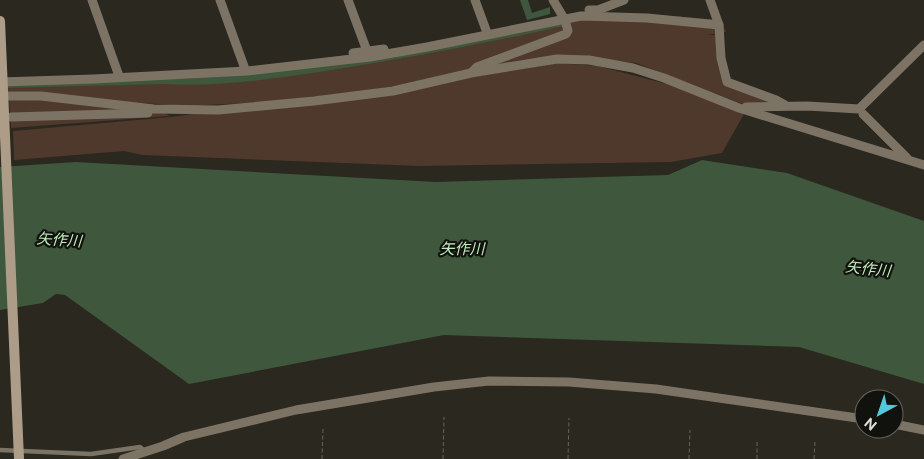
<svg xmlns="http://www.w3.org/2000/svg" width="924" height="459" viewBox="0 0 924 459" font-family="'Public Sans','Noto Sans JP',sans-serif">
  <rect width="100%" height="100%" fill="#2a281f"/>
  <!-- green -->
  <g fill="#4e392c">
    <polygon points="632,13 721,20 726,32 707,35 718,35 723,80 775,104 743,104 636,63 562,55 482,68 566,38 572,34 569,16"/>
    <polygon points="561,17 565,30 467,72 408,84 342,94 247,103 187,106 7,94 8,80 245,70 455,39"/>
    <polygon points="557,63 598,66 678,87 744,114 722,153 671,162 419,166 142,155 124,151 14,160 13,131 171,117 473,77"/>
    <polygon points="9,99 57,100 160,111 170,116 11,128"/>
  </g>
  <!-- water -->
  <g fill="#3f573c">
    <polygon points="520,0 528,0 532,13 550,7 550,14 527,20"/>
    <path d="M563,22v4c-79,18 -158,33 -238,45 -53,8 -108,16 -162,13l-157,4v-5l169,-6 12,2 40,-4z"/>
    <polygon points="702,160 787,173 924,221 924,384 799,347 444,335 189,384 65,295 56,294 43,303 0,310 0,167 76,162 436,182 668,175"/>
  </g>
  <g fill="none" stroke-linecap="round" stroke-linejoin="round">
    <!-- path -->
    <g stroke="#66645c" stroke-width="1" stroke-dasharray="4 2.5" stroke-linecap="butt">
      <polyline points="322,459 323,429"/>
      <polyline points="443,459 444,417"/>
      <polyline points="568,459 569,418"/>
      <polyline points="689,459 690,430"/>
      <polyline points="757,459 757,441"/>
      <polyline points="814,459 815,441"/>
    </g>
    <!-- lane -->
    <polyline stroke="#7c7365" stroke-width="4.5" points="0,450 91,454 140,447 146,452"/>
    <!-- street -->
    <g stroke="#7c7365" stroke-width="9">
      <polyline points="92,0 119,76"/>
      <polyline points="220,0 245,69"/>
      <polyline points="348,0 367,51"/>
      <polyline points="475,0 486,30"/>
      <polyline points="710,0 719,25 721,58 727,82 776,100 785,105"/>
      <polyline points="589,10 598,10 624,0"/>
      <polyline points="353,53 384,49"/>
      <polyline points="473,71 477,67 566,34 568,31 565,20 553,0"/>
      <polyline points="0,82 93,79 247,71 370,57 427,47 581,16 647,18 719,25"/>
      <polyline points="0,96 41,96 154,109 218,110 314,101 393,91 471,73 557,59 589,60 633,68 664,78 739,108 924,165"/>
      <polyline points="746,107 807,106 859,109 924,45"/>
      <polyline points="863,114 907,158"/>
      <polyline points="11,117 148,113"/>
      <polyline points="894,424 924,430"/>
      <polyline points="123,459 163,446 184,437 296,410 434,387 489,381 569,382 656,389 864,419"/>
    </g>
    <!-- secondary -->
    <polyline stroke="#ad9d88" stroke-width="10" points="0,21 19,459"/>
  </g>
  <g text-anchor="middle" stroke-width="4.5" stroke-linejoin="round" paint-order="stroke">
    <!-- water labels -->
    <g font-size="15" font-style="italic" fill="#bfecba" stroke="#11110d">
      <text transform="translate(59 240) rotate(4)" y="5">矢作川</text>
      <text x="462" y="254">矢作川</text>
      <text transform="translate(868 269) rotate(6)" y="5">矢作川</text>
    </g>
  </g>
  <!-- north arrow -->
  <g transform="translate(879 414) rotate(220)"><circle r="24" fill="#11110d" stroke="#64635f"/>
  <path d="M0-4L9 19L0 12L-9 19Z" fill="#53cadc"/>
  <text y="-8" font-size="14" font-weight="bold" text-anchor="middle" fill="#e0dfda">N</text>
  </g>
</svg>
